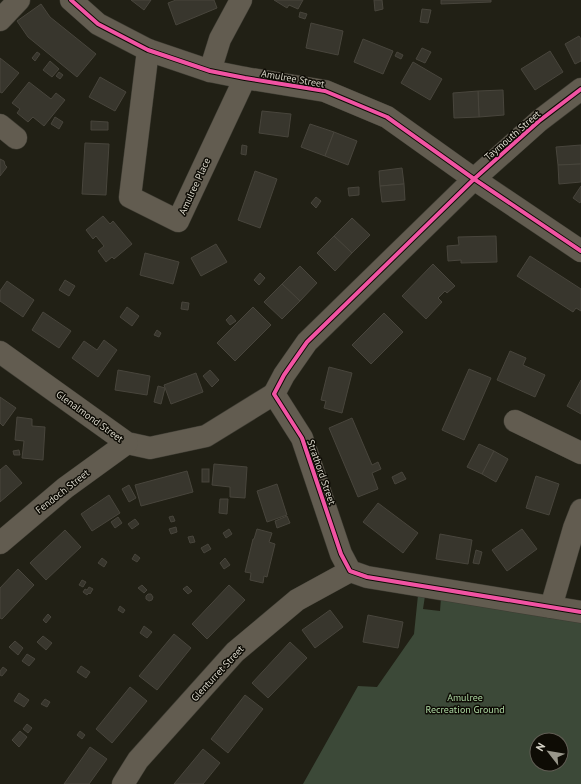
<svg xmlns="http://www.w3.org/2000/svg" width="581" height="784" viewBox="0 0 581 784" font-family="'PT Sans',sans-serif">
  <rect width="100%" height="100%" fill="#212015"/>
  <!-- green -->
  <path fill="#3c4938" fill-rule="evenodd" d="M418,595l7,1 -2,13 17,2 1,-13 140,25v161h-278l55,-98 19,1 37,-53zM537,740h24v24h-24z"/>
  <!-- building -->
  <g fill="#38362d" stroke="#48453c">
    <polygon points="131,0 151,0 144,10"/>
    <polygon points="176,0 214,0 217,8 176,25 168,3"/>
    <polygon points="274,0 303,0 298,9 289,5 287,8"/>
    <polygon points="374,0 382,0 383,9 375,11"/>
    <polygon points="441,0 491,0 491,2 441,4"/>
    <polygon points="41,4 50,17 96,54 77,77 28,37 17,21"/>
    <polygon points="422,9 431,10 428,23 420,22"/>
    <polygon points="300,12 307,14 305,19 299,17"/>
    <polygon points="311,23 343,31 338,55 306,48"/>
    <polygon points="579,36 581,39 581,61 575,64 565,44"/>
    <polygon points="363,39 393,51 383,74 354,62"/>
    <polygon points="422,48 431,52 425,63 416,59"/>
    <polygon points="550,51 563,72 535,90 521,69"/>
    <polygon points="37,52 40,54 35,61 32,58"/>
    <polygon points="397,52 403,55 401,59 395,56"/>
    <polygon points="0,58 19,73 2,93 0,92"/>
    <polygon points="50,61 59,69 52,77 43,70"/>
    <polygon points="413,62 442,79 430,100 401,83"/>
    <polygon points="59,72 63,75 60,79 56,76"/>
    <polygon points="100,77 126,92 115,111 89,97"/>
    <polygon points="29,82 51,99 56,93 65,100 44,126 33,117 28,122 17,113 20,109 12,103"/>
    <polygon points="503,90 504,115 479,117 478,91"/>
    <polygon points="478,91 479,117 454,118 453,93"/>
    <polygon points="262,111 291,114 288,137 259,133"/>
    <polygon points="55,117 63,122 59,129 51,124"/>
    <polygon points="91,121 108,122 108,130 91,130"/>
    <polygon points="310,124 334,132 325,156 301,147"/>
    <polygon points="334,132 357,141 348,165 325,156"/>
    <polygon points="85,143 109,144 106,195 82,194"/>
    <polygon points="242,145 247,146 246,155 241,154"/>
    <polygon points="581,145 581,164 558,165 556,147"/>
    <polygon points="0,159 4,161 5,165 7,167 0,176"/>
    <polygon points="581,164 581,182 559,184 558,165"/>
    <polygon points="402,168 404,184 380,186 379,171"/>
    <polygon points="255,171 277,179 260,228 238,220"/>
    <polygon points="404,184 405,200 382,202 380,186"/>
    <polygon points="581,186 581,201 580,203 573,198"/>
    <polygon points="359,187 359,195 349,196 348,188"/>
    <polygon points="316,197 321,201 316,208 311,203"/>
    <polygon points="103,216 110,224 113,221 132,244 114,259 112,257 106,262 98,251 104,246 96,236 93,239 86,230"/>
    <polygon points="352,218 370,235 352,253 334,236"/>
    <polygon points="334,236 352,253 335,271 317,253"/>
    <polygon points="496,236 497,262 461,263 461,260 448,261 447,246 459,245 458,237"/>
    <polygon points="216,244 227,262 201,276 191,258"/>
    <polygon points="145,253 179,262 173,284 140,275"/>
    <polygon points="530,256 581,289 581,311 576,308 573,312 517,276"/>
    <polygon points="433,264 455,286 447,293 445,291 438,298 442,302 426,319 402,296"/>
    <polygon points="300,266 317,283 300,301 282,284"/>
    <polygon points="260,273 265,278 259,285 254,280"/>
    <polygon points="65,280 75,286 69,296 59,290"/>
    <polygon points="7,281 34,300 23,317 0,301 0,291"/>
    <polygon points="282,284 300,301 282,319 264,302"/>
    <polygon points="182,302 189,303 188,310 181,309"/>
    <polygon points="127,307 139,316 132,326 120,317"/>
    <polygon points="253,307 271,325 235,361 217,343"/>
    <polygon points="43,312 71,331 59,348 32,330"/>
    <polygon points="384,313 403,332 371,364 352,345"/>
    <polygon points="231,315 236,321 230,325 226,320"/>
    <polygon points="157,330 161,333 159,337 154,335"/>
    <polygon points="104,340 117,350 98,377 72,358 84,341 97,350"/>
    <polygon points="510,351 526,358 523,365 545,375 535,397 497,380"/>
    <polygon points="329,367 352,373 342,413 324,408 326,401 321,400"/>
    <polygon points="469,369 491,378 464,440 442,430"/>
    <polygon points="118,370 150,376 147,395 115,390"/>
    <polygon points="210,370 219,380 212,387 203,376"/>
    <polygon points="196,373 203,392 171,404 164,385"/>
    <polygon points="581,380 581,414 567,406"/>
    <polygon points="158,386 165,388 161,404 154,402"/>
    <polygon points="0,397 16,408 3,426 0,423"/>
    <polygon points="17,417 32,419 32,426 45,427 43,460 22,458 24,441 15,440"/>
    <polygon points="352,418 372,465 378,462 381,469 372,473 378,489 358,497 329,428"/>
    <polygon points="479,444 494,451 482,474 467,467"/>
    <polygon points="19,450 20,455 14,455 13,451"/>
    <polygon points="494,451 508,459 496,482 482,474"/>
    <polygon points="214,464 247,467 245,498 230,497 230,487 212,485"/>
    <polygon points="6,465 22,483 0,502 0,470"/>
    <rect x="202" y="469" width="7" height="13"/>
    <polygon points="187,471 193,492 141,506 135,485"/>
    <polygon points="402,472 406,479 395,484 392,477"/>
    <polygon points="536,476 559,484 549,515 526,508"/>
    <polygon points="277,484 287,515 267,522 257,491"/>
    <polygon points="129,485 136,498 129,502 122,489"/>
    <polygon points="109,495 120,513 92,531 81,514"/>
    <polygon points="220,499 228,499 227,514 219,513"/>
    <polygon points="378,503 418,533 403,553 363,522"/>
    <polygon points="173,516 175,521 171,522 169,517"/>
    <polygon points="287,516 290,523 277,528 275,521"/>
    <polygon points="118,517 122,523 115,528 111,522"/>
    <polygon points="135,519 139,524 132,529 128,524"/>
    <polygon points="176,527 177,532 171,534 169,529"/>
    <polygon points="229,529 232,534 226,538 223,533"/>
    <polygon points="257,529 272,533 269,542 275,544 267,577 264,576 263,583 250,580 251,573 245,572 253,539 254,539"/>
    <polygon points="522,529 537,549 507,571 492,550"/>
    <polygon points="65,530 81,547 46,580 30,563"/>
    <polygon points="440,534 472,540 468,564 436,559"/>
    <polygon points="193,536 195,542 190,543 188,537"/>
    <polygon points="208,544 211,549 204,553 201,548"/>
    <polygon points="476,550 482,552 479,564 473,563"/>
    <polygon points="135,554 140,558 137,562 132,559"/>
    <polygon points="102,558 107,562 104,567 98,563"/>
    <polygon points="225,558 230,565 224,569 220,563"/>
    <polygon points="18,569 34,585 2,619 0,618 0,588"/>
    <polygon points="82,580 86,582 83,587 79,585"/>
    <polygon points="142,585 147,590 144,593 138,588"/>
    <polygon points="229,585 245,600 207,639 192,624"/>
    <polygon points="187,586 192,591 188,594 183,589"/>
    <polygon points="89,587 93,589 90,594 89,593 87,595 83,592 85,589 87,590"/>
    <polygon points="148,594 151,594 153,597 152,600 149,601 146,599 146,596"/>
    <polygon points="120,606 125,610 123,613 118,610"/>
    <polygon points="330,610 343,627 315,648 302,630"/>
    <polygon points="48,614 51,617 46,623 43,620"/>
    <polygon points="368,615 403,622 398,648 363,642"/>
    <polygon points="144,626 152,632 147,638 140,633"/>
    <polygon points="174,634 191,648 157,690 139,676"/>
    <polygon points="43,636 52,643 46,650 37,642"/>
    <polygon points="15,641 23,648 18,655 9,647"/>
    <polygon points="290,642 307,658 268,698 252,683"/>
    <polygon points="27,654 35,659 29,666 22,661"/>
    <polygon points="81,666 90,672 86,678 77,672"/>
    <polygon points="3,667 7,670 2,676 0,675 0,671"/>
    <polygon points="130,687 147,701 112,743 96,729"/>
    <polygon points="19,693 29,700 24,707 14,701"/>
    <polygon points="245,695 263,709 228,753 211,739"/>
    <polygon points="45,699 50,702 47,707 41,704"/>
    <polygon points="27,724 32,728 28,733 23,729"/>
    <polygon points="20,731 27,737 19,747 12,740"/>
    <polygon points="80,731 85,735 82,739 77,735"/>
    <polygon points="90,747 107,759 89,784 64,784"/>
    <polygon points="203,749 220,763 203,784 174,784"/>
  </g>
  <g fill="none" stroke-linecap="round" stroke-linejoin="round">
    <!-- minor casing -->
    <g stroke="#3e3c33" stroke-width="23">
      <g id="minor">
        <polyline points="71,0 98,24 148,50 210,71 245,78 325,91 387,117 474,179 581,251"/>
        <polyline points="0,20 19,0"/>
        <polyline points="148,50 130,197 178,221 245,78"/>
        <polyline points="210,71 220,39 241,0"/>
        <polyline points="581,89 539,121 474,179 307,342 284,375 274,394 302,438 341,554 350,571 367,577 581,612"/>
        <polyline points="0,125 16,138"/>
        <polyline points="0,352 127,443 150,448 206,436 274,394"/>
        <polyline points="515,421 581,453"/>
        <polyline points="0,543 65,488 127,443"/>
        <polyline points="551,607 574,528 581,510"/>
        <polyline points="123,784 138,760 235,652 297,600 350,571"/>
      </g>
    </g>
    <!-- minor -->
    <use href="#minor" stroke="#625c50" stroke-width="22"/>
    <!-- cycleway casing -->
    <g stroke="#0e0c05" stroke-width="6">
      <g id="cycleway">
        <polyline points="71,0 98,24 148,50 210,71 245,78 325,91 387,117 474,179 581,251"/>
        <polyline points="581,89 539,121 474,179 307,342 284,375 274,394 302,438 341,554 350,571 367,577 581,612"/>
      </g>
    </g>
    <!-- cycleway -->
    <use href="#cycleway" stroke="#f153a3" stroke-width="4"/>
  </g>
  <g text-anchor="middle" stroke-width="3" stroke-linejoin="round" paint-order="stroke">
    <!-- street labels -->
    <g font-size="10" fill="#dad7cb" stroke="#0e0c05">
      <text transform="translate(293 78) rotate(10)" y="4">Amulree Street</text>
      <text transform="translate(512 135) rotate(-41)" y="4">Taymouth Street</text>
      <text transform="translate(194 186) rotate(-65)" y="4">Amulree Place</text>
      <text transform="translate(90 416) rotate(36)" y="4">Glenalmond Street</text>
      <text transform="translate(322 472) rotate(71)" y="4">Strathord Street</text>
      <text transform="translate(62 491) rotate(-38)" y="4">Fendoch Street</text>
      <text transform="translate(217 673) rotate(-47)" y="4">Glenturret Street</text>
    </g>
    <!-- park labels -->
    <g font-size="10" fill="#afdba5" stroke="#0e0c05">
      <text x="465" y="701">Amulree<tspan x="465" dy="12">Recreation Ground</tspan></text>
    </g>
  </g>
  <!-- north arrow -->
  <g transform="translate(549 752) rotate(301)"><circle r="19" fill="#0e0c05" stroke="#605d54"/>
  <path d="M0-3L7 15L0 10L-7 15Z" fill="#99978b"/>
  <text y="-6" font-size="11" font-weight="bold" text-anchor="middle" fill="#dad7cb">N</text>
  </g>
</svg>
